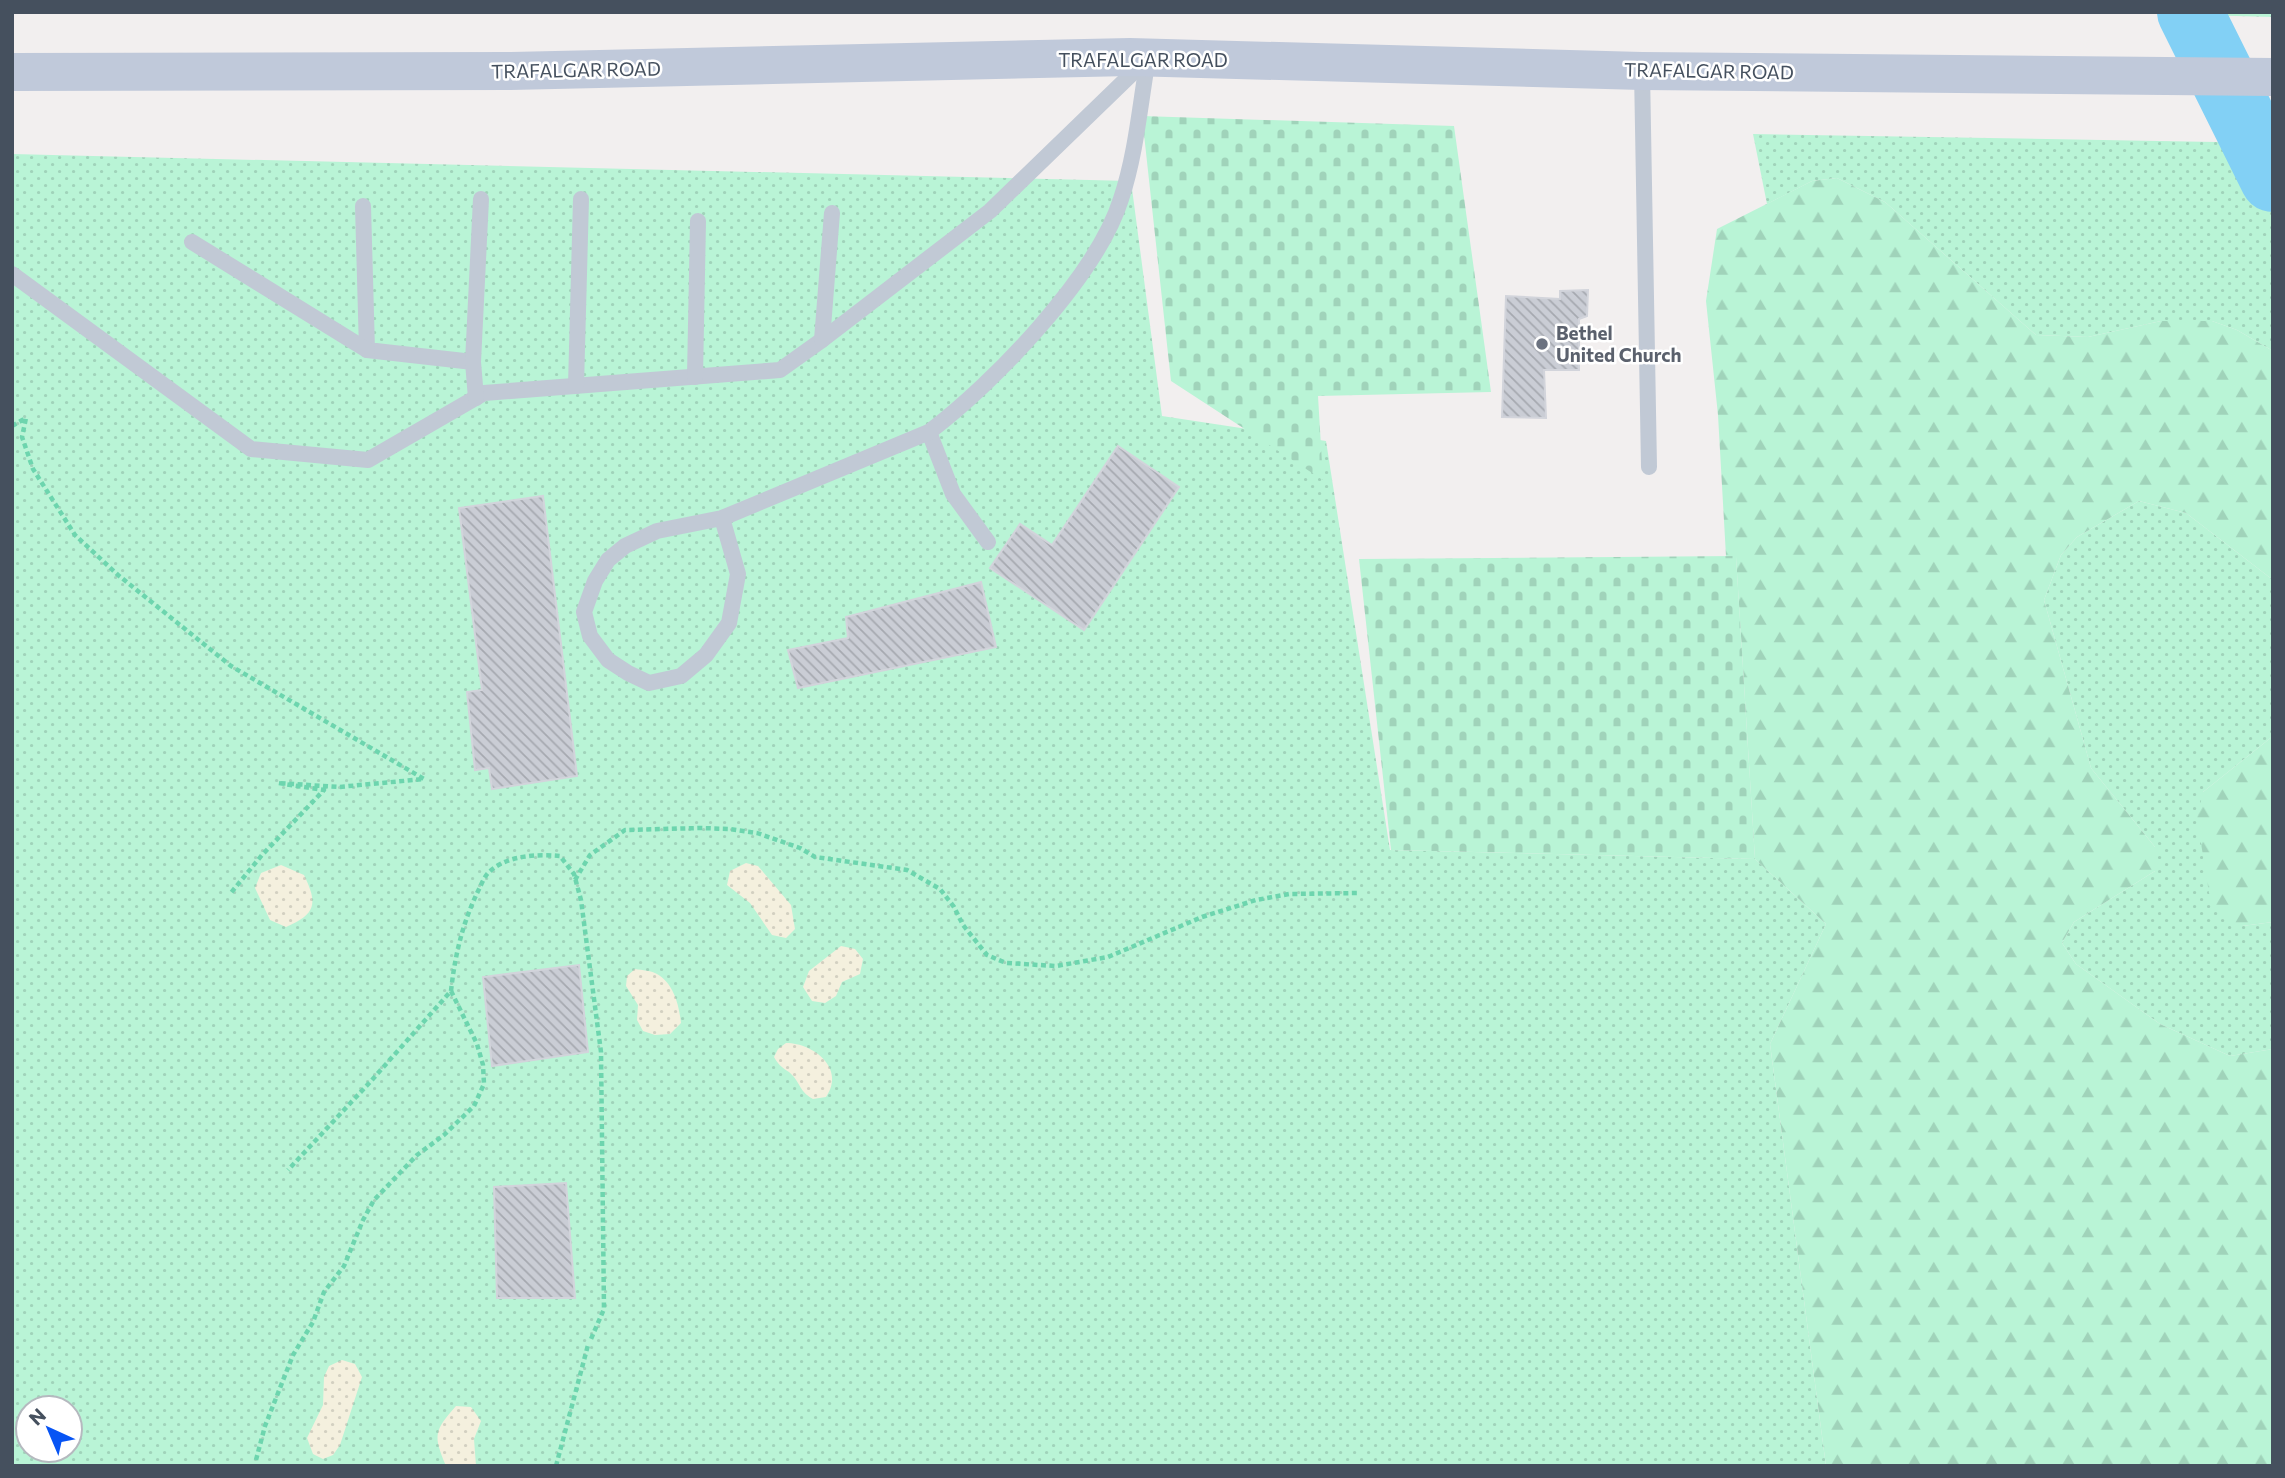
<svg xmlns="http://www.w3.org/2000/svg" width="2285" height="1478" viewBox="0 0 2285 1478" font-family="Commissioner,sans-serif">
  <defs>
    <pattern id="grass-dots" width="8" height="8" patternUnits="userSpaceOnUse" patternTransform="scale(1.75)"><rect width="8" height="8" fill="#b9f4d6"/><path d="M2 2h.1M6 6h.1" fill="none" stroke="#a0d3ba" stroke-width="1.8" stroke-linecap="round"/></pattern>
    <pattern id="forest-firs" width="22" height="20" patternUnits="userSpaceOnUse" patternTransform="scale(1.75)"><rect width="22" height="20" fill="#b9f4d6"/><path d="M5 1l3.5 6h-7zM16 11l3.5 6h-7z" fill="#a0d3ba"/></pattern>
    <pattern id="sand-dots" width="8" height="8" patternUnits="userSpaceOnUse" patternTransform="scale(1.75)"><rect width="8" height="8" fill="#f4f0de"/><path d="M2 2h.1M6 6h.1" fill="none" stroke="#d3d0c1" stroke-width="1.8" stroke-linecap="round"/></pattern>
    <pattern id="cemetery-stones" width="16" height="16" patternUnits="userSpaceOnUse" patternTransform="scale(1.75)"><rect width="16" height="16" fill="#b9f4d6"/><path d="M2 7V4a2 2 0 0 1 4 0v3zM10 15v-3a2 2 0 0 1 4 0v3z" fill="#a0d3ba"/></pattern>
    <pattern id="building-back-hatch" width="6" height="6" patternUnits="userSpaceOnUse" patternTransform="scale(1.75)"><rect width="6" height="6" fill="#cacdd5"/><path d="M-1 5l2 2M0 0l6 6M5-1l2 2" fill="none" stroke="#a6a9b0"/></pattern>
  </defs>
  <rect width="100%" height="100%" fill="#f2efef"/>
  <!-- grass -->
  <g fill="url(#grass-dots)" fill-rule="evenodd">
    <polygon points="2079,12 2273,12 2273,17"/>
    <polygon points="1753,134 2273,143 2273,351 2237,330 2212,321 2161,321 2088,337 2036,335 1885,202 1837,178 1812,181 1767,204"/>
    <path d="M12,154l1119,27 31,235 164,25 64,409 365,9 71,65 -56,120 56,422h-1814zM28,1408h42v42h-42z"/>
    <polygon points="2139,501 2186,513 2273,580 2273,736 2203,792 2242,926 2273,922 2273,1049 2230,1056 2160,1024 2076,964 2062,943 2074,922 2155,871 2155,847 2091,768 2044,600 2061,555 2077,537"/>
  </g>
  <!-- forest -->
  <g fill="url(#forest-firs)">
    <polygon points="1837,178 1885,202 2036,335 2088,337 2161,321 2212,321 2237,330 2273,351 2273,580 2186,513 2139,501 2077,537 2061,555 2044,600 2091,768 2155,847 2155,871 2074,922 2062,943 2076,964 2160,1024 2230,1056 2273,1049 2273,1466 1826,1466 1770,1044 1826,924 1755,859 1736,557 1726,556 1718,415 1706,301 1717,229 1812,181"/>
    <polygon points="2273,736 2273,922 2242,926 2220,916 2209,893 2197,818 2203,792"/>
  </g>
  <!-- sand -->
  <g fill="url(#sand-dots)">
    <polygon points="746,863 758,866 791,905 795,929 786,938 772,935 750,903 727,885 730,871"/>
    <path d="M281,865l23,10c14,29 12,39 -18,52l-16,-7 -15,-32 6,-15z"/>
    <polygon points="841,946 855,949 863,959 860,974 842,982 836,996 825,1003 812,1001 803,987 809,971"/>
    <path d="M635,969c7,1 17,2 22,5 17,10 22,31 24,49l-11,11 -15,1 -12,-4 -6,-11 1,-15 -12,-19 1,-10z"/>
    <path d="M786,1043c28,0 60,26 40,54l-13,2c-12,-7 -11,-11 -19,-22 -7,-9 -12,-6 -20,-20l4,-8z"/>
    <polygon points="342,1360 355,1364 362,1377 340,1445 333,1455 323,1459 313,1454 307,1438 323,1405 324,1377 329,1366"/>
    <path d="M456,1406l15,1 10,14 -7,18 2,27h-30c-13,-31 -12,-35 10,-60z"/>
  </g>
  <!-- cemetery -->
  <g fill="url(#cemetery-stones)">
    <polygon points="1142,116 1454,126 1491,392 1318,396 1323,480 1171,381"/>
    <polygon points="1736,556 1755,859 1391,850 1359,559"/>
  </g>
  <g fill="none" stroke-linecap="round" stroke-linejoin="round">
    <!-- river -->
    <polyline stroke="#82d0f5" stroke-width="66" points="2190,12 2273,179"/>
  </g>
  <!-- building -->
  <g fill="url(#building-back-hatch)" stroke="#d2d4db" stroke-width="2">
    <polygon points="1588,290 1587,316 1579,319 1579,370 1544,370 1546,418 1502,417 1506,296 1560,299 1560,291"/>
    <polygon points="1118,446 1179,487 1084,630 990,568 1020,524 1052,545"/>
    <polygon points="543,496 577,776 492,789 489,768 475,770 467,692 482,690 459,508"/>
    <polygon points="981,582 996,647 798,688 788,650 848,638 846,617"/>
    <polygon points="579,965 588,1052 492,1066 483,977"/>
    <polygon points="566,1183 575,1298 497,1298 494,1187"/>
  </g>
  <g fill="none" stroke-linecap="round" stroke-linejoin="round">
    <!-- path -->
    <g stroke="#6dd5ae" stroke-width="4.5" stroke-dasharray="5 3.5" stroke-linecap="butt">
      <polyline points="12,426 26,418 22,437 33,469 75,535 118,575 231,666 424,779 339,787 278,783 324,790 262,855 230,894"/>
      <polyline points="575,880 590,855 625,830 700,828 729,829 757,833 800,848 815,857 907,870 940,889 954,907 963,925 987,955 1006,963 1056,966 1108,957 1202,917 1256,900 1289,894 1359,893"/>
      <path d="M451,991c4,-37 12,-70 29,-104 2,-4 5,-11 8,-14 18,-18 49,-19 72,-17l14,18 7,26 20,152 3,257 -13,30"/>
      <polyline points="256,1460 265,1426 293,1355 313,1322 324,1292 344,1266 363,1220 374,1200 417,1155 444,1135 474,1106 484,1084 483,1065 477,1044 451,991 371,1081 288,1170"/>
      <polyline points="556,1466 588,1345"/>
    </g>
    <!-- service -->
    <g stroke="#c1c9d5" stroke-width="16">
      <polyline points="1642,71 1649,467"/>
      <polyline points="363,206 367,350 473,362"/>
      <polyline points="192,242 367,350"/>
      <polyline points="12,274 251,449 368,460 484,393 780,370 822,340 990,211 1144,62"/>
      <polyline points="822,340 832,213"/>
      <polyline points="695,377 698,221"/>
      <polyline points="576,386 581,199"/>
      <polyline points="476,398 473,362 481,199"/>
      <polyline points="929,432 953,494 988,542"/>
      <path d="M722,518l16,56 -9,49 -23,32 -25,21 -32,7 -21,-10 -20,-13 -18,-24 -6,-24 11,-31 13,-21 17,-14 32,-15 65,-13 207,-86c64,-48 168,-156 192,-233 15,-45 19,-94 27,-141"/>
    </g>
    <!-- secondary -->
    <polyline stroke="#c0c9da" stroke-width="38" points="12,72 511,71 1130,57 1642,71 2273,77"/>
  </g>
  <!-- markers -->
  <circle fill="#6b7280" stroke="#fff" stroke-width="2.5" cx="1542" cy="344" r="7"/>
  <g text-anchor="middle" stroke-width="5" stroke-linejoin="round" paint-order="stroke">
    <!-- street labels -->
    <g font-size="19" fill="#45505e" stroke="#fff">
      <text x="1143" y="67">TRAFALGAR ROAD</text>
      <text transform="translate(576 70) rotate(-1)" y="7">TRAFALGAR ROAD</text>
      <text transform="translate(1709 71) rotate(1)" y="7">TRAFALGAR ROAD</text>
    </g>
    <!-- worship labels -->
    <g font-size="19" font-weight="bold" fill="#5b616d" stroke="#fff" text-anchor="start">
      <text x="1556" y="340">Bethel<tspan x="1556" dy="22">United Church</tspan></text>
    </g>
  </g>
  <!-- border -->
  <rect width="2285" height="1478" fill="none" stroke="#45505e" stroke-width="28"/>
  <!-- north arrow -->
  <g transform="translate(49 1429) rotate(316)"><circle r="33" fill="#ffffff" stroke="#b5b9bf" stroke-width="2"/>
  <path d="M0-5L12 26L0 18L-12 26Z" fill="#0754f4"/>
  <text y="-10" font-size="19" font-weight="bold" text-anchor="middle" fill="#45505e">N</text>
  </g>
</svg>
